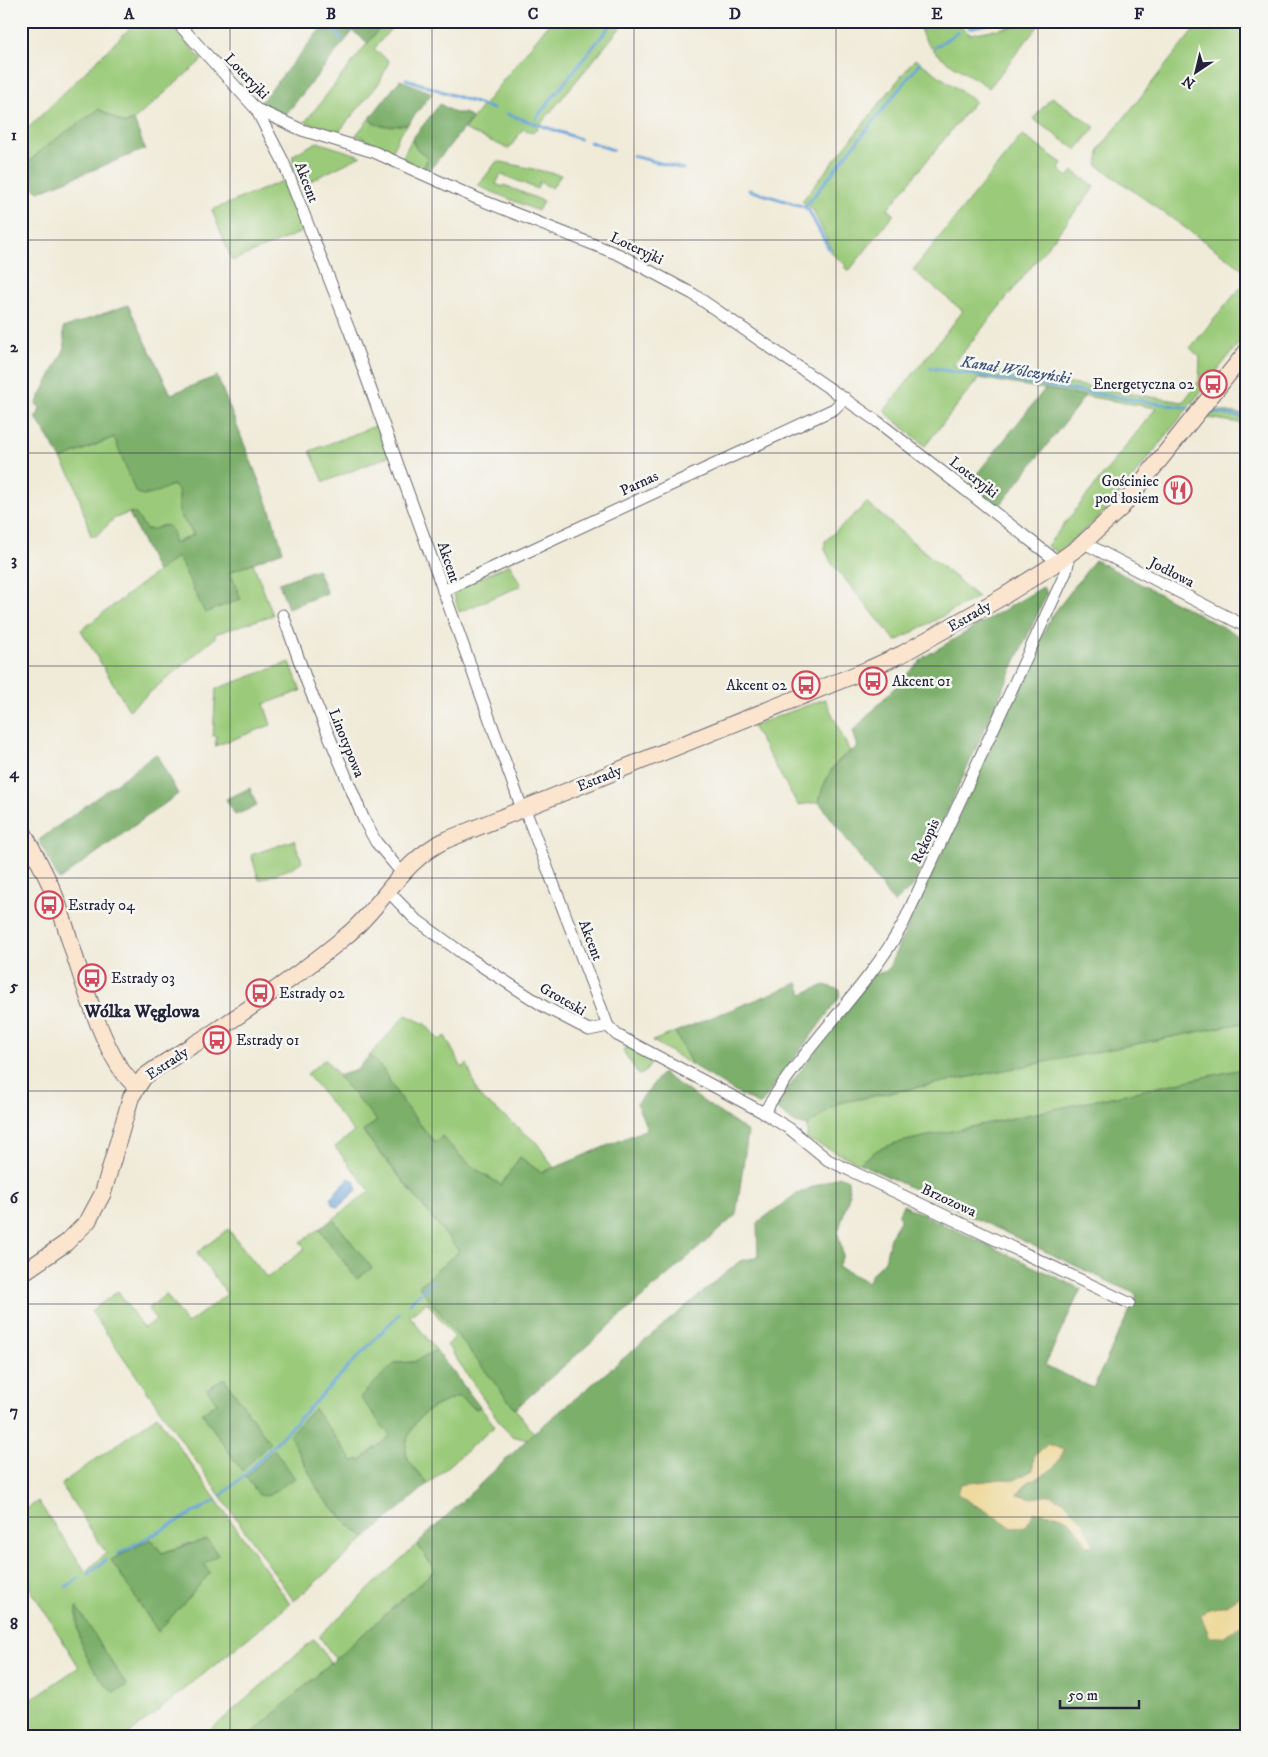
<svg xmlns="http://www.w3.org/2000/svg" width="1268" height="1757" viewBox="0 0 1268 1757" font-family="'IM FELL DW Pica',serif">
  <rect width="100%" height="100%" fill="#f6f6f2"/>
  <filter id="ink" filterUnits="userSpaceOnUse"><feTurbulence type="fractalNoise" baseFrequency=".02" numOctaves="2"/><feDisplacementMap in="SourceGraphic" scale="10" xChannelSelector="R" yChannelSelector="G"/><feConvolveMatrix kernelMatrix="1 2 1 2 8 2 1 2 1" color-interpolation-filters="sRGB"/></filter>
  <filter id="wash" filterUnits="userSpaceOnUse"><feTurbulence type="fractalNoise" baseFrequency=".0096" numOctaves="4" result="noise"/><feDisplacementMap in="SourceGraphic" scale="20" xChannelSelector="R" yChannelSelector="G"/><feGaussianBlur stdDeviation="1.12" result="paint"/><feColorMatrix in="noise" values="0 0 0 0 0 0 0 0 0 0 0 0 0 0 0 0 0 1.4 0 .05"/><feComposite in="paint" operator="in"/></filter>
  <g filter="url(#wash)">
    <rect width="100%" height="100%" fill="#f0ebd9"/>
    <!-- green -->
    <g fill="#9bcb7a" stroke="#5e765a" fill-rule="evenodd">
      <polygon points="137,21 167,21 202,60 134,120 46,146 21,169 21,135"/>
      <polygon points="385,21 397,21 374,49 389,61 380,82 337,134 305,122"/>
      <polygon points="551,21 626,21 533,133 523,129 509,149 464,129"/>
      <path d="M919,21h33l18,13 72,-13 -53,67c-22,-17 -68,-33 -70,-67z"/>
      <polygon points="1201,21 1247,21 1247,272 1097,165 1100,148"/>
      <polygon points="915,59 975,101 888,209 894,214 849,271 844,267 846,265 830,252 832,250 813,210 802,201"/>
      <polygon points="1052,97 1095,127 1077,150 1033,119"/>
      <polygon points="369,119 382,126 408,124 399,135 392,152 356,135"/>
      <polygon points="1022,135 1062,163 1059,170 1068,177 1073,171 1095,187 953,365 1183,402 1199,381 1200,357 1190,348 1241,287 1247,289 1247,333 1109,508 1058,553 1047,546 1156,408 979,378 925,446 884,411 963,311 913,270"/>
      <polygon points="412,139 415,147 427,158 424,169 402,158"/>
      <polygon points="317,142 361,156 300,186 293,166 293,155"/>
      <polygon points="497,161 561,175 552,188 539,182 537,189 501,174 496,184 503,187 504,185 543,201 538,211 478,186"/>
      <polygon points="283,181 304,231 232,261 212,210"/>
      <polygon points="1215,410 1247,415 1247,424 1208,418"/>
      <polygon points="378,425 389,456 324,482 310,451"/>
      <path d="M115,437l10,24 20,35 27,-11c13,7 3,18 8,29 4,7 9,14 14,20l-21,10v-13l-11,-6 -7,4h-9l-14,-17 -17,6 -19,18h-5l-17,-55 -13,-22z"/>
      <polygon points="867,503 978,597 896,641 832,564 825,549 825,541"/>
      <polygon points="178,556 230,572 253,563 273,615 215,634 215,638 129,710 81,630"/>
      <polygon points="510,564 521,586 459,612 453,591"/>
      <polygon points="290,662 301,691 264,704 271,725 215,746 217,736 213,736 216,689"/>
      <path d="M825,699l25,53c-18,9 -27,31 -31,50l-21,3 -46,-79z"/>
      <polygon points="294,840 302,861 292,868 259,880 251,855"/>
      <path d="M406,1015l19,9 14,16 6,-4 17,32 5,-4 12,32 58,47 17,25 -14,4 -20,-15 -18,28c-27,-15 -41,-26 -60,-49l-7,7 -32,-40 -20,-33 -13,-15z"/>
      <polygon points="1247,1022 1247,1068 896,1143 879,1149 859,1163 807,1139 807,1126 838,1103"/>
      <polygon points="675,1032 692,1065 653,1041"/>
      <polygon points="626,1047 630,1047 655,1059 644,1073 639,1075 623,1051"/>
      <path d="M325,1059l52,62 -14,11 96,119 -40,35 115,147 -7,7 -15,-4 -9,-9 -56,-82 8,-7 -28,-36 -17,14 26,34 -22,12 -20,1 -3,73 -29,23 -9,2 -39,-52 -25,25 32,61 27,29 18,14 -72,63 -203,-290 27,-20 25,37 13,-8 -8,-11 18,-15 21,30 40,-30 -30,-41 31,-24 39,49 38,-29 -5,-7 19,-13 38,50 14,-11 -38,-49 37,-28 -35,-44 19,-15 -47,-58zM207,1389l63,54 -68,-30 15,-10z"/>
      <path d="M459,1396l17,13 4,-2 15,19 -67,58c-6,-8 -18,-18 -21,-28 -6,-15 10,-39 23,-47 8,-5 19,-8 29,-13z"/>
      <path d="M157,1416l133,188 -163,132h-106v-30l58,-39 -58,-93v-61l17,-12 48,71 20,-19 -45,-69zM151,1539l11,14 29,-10 -33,89z"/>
      <polygon points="417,1544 435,1570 336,1660 319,1636"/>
      <polygon points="314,1639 331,1663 249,1736 204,1736"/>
    </g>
    <!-- forest -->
    <g fill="#7caf6a" stroke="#4f6852" fill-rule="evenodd">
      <polygon points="327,21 385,21 368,43 353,31 287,113 282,114 260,103"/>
      <path d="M400,80l32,13 -24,31c-14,2 -28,5 -39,-5z"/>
      <polygon points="440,104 455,113 464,113 472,118 428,172 424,169 427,158 415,147 412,139"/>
      <polygon points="99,109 125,124 134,120 145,149 38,192 21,175 21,169 46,146"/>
      <path d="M128,305l43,89 46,-18 51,128 15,47 -53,21 11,27 -36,14 -27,-56 -21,15 -28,-59h6l11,16 4,1 17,-5 6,6 1,13 20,-9c-4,-7 -10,-14 -14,-21 -5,-11 6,-22 -8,-29 -12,5 -26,16 -37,6l-21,-54 -53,22 -26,-43 3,-1 2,-8 -4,-3 29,-56 -2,-20z"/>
      <polygon points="1045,389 1085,396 998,508 968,485"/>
      <polygon points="1095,560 1247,640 1247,1022 838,1103 807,1126 793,1122 777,1109 786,1090 873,975 887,971 1051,617"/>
      <polygon points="317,569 327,593 288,608 279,583"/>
      <path d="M1043,587l4,6 -134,293 -19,17 -75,-101c5,-25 17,-43 39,-55l-5,-16 71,-74z"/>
      <polygon points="156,754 178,794 59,880 39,840"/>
      <polygon points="250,788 257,806 235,815 226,799"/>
      <polygon points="798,983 802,994 825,985 840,990 839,998 760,1105 735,1092 692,1065 675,1032"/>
      <path d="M370,1055l13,15 20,33 32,40 7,-7c19,23 33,34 59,49l19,-28 20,15 14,-4 93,-39 -10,-25 25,-31 86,59 -12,83 -221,194 -96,-123 40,-35 -96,-120 14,-10 -39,-45 19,-6z"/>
      <path d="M1247,1068v526l-21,11 -20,5 36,15 5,-13v124h-998l186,-166 -18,-26 117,-111 206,-172 18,-4 -1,-34 39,-29 43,-18 9,4 1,16 -11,37 5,22 -5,12 30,15 5,-10 12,-11 5,-24 10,-16 -1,-8 4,-8 178,84 -36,76 48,23 44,-93 -278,-132 20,-14 17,-6zM1049,1444l15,6c-3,6 -6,13 -11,18 -14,13 -24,8 -35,26l14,4 19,-3 43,50 -7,1c-16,-29 -21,-31 -53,-34l-8,15 -14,1 -15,-12 -26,-12 -10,-20 40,-5 14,1 18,-10 1,-14z"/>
      <polygon points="333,1219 372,1268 357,1279 319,1229"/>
      <path d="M436,1350l44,57 -4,2 -18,-13c-9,5 -20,8 -28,13 -13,8 -29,32 -23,47 3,10 15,20 21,28l-62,54 -18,-14 -27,-29 -32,-61 25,-25 39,52 9,-2 28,-23 -30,-39 35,-34 19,-1z"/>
      <polygon points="224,1378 270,1443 242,1471 202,1413 217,1403 207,1389"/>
      <polygon points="274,1449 295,1478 267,1496 259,1495 246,1477"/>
      <polygon points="151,1539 162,1553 207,1539 218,1555 204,1564 210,1573 158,1632 111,1560"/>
      <path d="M77,1607l50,79 -14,6c-24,-24 -38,-51 -36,-85z"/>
    </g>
    <!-- sand -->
    <g fill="#eeda9e" stroke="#887e6c">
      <path d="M1048,1444l16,6c-3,6 -6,13 -11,18 -14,13 -24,7 -35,26l14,4 19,-3 14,7 19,21 10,22 -7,1c-15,-28 -21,-31 -53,-34l-8,15 -14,1c-17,-14 -36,-21 -54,-34l3,-10 41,-5 13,1 18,-10 1,-14z"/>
      <polygon points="1243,1594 1247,1594 1247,1612 1242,1625 1223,1637 1210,1637 1201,1616 1206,1610 1226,1605"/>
    </g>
    <!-- water -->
    <polygon fill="#68a4d9" stroke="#45638a" points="349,1178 354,1181 357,1190 338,1207 333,1205 330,1198"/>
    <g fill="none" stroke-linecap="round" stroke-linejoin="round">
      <!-- stream -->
      <g stroke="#68a4d9" stroke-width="3">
        <polyline points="328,23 342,40"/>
        <polyline points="969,28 1001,21"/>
        <polyline points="935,47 958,32"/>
        <polyline points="406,79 493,109"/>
        <polyline points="507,114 580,139"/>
        <polyline points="536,118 614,21"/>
        <polyline points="590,142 613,150"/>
        <polyline points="633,156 683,169"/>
        <polyline points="749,190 805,207 809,211 829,249"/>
        <polyline points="805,207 920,63"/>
        <polyline points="930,368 1188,408"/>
        <polyline points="1212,412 1247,418"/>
        <polyline points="410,1303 433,1281"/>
        <polyline points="222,1495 248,1472 400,1313"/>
        <polyline points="118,1554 215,1501"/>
        <polyline points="88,1574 106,1560"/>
        <polyline points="66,1587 79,1578"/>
      </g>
    </g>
  </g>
  <g filter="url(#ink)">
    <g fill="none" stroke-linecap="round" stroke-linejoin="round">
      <!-- street casing -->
      <g stroke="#6a6872" stroke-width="13">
        <g id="street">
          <polyline points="176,21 256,109 302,130 374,152 476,198 620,255 693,294 878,422 1058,562"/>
          <polyline points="256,109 283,161 350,332 520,803 527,815 608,1026 617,1035 764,1113 790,1129 828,1160 1129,1303"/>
          <polyline points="1084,543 1247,627"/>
          <polyline points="443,591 834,409 845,398"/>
          <polyline points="283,615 308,685 364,820 376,842 402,873"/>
          <polyline points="388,891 414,918 466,956 545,1007 589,1030 608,1026"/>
          <path d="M764,1113c40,-68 101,-121 139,-189l163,-352 2,-9 -2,-7"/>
        </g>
      </g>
      <!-- secondary casing -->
      <g stroke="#6a6872" stroke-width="18">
        <g id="secondary">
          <path d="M21,828c13,25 28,50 37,76 16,44 43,156 78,182"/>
          <path d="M21,1274l45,-31 22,-22 15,-28 28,-96 13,-20c22,-17 47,-30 70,-45 45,-30 90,-61 132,-96 36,-29 56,-76 100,-96l423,-171 33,-15 102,-58 54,-34 22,-16 41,-38 126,-157"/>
        </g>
      </g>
      <!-- street -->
      <use href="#street" stroke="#fff" stroke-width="11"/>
      <!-- secondary -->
      <use href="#secondary" stroke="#fbe5cf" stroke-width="16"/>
    </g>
  </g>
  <!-- grid -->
  <path fill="none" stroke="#22223b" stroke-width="1" stroke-opacity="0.55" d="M230,21v1715M432,21v1715M634,21v1715M836,21v1715M1038,21v1715M21,240h1226M21,453h1226M21,666h1226M21,878h1226M21,1091h1226M21,1304h1226M21,1517h1226"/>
  <!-- icons -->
  <defs>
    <g id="bus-ring" transform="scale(1.4375)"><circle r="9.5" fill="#f6f6f2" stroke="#d1495b" stroke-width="1.5"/><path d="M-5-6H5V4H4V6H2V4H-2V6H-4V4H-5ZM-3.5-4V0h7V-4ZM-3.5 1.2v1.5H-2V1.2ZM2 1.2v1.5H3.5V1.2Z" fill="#d1495b"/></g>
    <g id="restaurant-ring" transform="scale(1.4375)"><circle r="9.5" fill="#f6f6f2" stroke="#d1495b" stroke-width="1.5"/><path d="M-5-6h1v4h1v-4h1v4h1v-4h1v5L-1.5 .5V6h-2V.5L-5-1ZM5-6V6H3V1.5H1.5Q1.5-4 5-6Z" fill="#d1495b"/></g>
  </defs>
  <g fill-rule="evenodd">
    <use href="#bus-ring" x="1213" y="384"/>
    <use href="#restaurant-ring" x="1178" y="490"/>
    <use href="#bus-ring" x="873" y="681"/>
    <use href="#bus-ring" x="806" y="685"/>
    <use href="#bus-ring" x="49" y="905"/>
    <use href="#bus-ring" x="92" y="978"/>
    <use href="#bus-ring" x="260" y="993"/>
    <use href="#bus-ring" x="217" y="1040"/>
  </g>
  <g text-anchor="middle" stroke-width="5" stroke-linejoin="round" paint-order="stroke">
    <!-- street labels -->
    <g font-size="15" fill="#22223b" stroke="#f6f6f2">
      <text transform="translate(247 76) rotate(46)" y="5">Loteryjki</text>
      <text transform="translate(307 182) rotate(69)" y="5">Akcent</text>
      <text transform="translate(637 248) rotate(25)" y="5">Loteryjki</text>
      <text transform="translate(974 477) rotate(38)" y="5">Loteryjki</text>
      <text transform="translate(639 483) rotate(-25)" y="5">Parnas</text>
      <text transform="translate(449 562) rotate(71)" y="5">Akcent</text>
      <text transform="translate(1172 572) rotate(27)" y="5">Jodłowa</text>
      <text transform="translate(969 616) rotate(-30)" y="5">Estrady</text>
      <text transform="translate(347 743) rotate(68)" y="5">Linotypowa</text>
      <text transform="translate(599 778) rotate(-22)" y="5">Estrady</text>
      <text transform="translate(925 841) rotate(-65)" y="5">Rękopis</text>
      <text transform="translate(591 940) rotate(69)" y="5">Akcent</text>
      <text transform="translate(563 999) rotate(30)" y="5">Groteski</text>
      <text transform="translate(167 1063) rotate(-34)" y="5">Estrady</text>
      <text transform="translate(949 1200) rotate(25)" y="5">Brzozowa</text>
    </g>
    <!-- poi labels -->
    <g font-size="15" fill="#22223b" stroke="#f6f6f2" text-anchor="start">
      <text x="1194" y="389" text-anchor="end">Energetyczna 02</text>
      <text x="1159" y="486" text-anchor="end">Gościniec<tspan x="1159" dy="17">pod łosiem</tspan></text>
      <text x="892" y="686">Akcent 01</text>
      <text x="787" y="690" text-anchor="end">Akcent 02</text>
      <text x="68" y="910">Estrady 04</text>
      <text x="111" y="983">Estrady 03</text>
      <text x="279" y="998">Estrady 02</text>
      <text x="236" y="1045">Estrady 01</text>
    </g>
    <!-- water labels -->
    <g font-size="16" font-style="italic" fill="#3e567a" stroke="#f6f6f2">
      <text transform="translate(1016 369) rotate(9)" y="6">Kanał Wólczyński</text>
    </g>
    <!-- quarter labels -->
    <g font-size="18" font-weight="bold" fill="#22223b" stroke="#f6f6f2">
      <text x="142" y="1017">Wólka Węglowa</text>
    </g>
  </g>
  <!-- margin -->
  <rect width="1268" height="1757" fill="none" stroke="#f6f6f2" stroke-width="55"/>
  <!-- north arrow -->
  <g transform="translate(1196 72) rotate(215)" stroke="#f6f6f2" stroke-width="4" paint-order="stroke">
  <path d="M0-4L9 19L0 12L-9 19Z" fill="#22223b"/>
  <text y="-8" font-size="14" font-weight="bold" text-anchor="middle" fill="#22223b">N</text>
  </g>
  <!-- scale -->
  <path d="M1060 1700v8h79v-8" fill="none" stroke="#22223b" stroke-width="2.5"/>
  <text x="1068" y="1700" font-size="15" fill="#22223b" stroke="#f6f6f2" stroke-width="4" paint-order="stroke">50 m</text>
  <rect x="28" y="28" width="1212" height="1702" fill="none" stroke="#22223b" stroke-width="2"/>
  <g font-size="16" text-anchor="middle" font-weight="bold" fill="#22223b">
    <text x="129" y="19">A</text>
    <text x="331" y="19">B</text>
    <text x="533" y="19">C</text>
    <text x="735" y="19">D</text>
    <text x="937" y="19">E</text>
    <text x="1139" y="19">F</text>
    <text x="14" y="140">1</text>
    <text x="14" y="352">2</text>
    <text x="14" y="565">3</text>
    <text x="14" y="778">4</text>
    <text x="14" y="991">5</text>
    <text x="14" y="1203">6</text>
    <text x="14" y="1416">7</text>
    <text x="14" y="1629">8</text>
  </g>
</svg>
